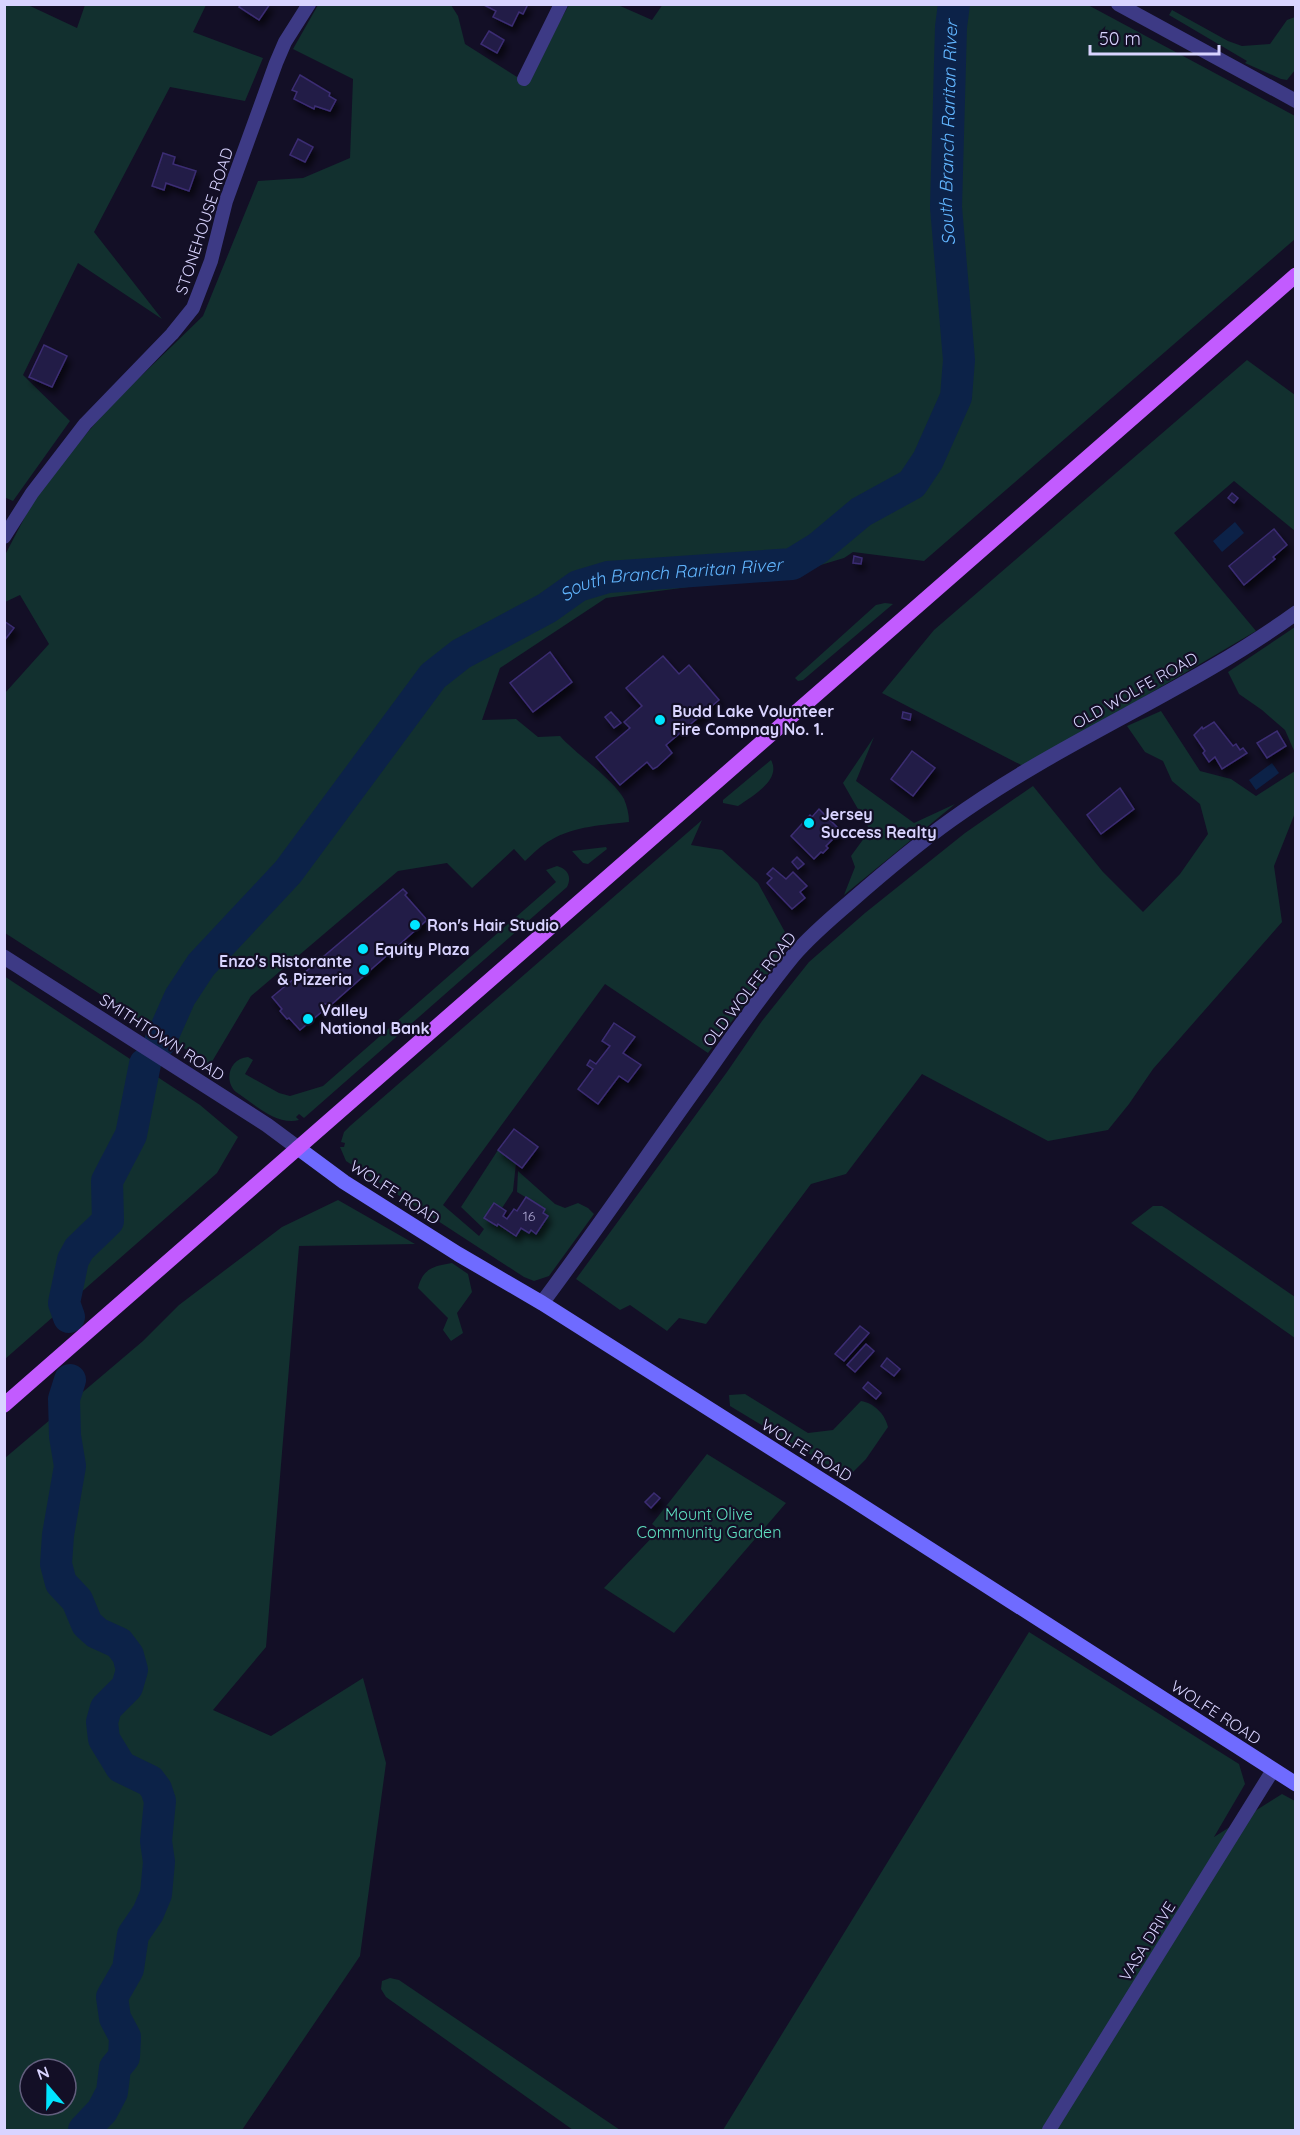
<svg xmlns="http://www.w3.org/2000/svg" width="1300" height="2135" viewBox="0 0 1300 2135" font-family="Quicksand,sans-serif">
  <defs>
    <filter id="shadow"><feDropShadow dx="3.5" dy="6" stdDeviation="3" flood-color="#0009"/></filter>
  </defs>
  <rect width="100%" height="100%" fill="#130f26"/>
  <!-- green -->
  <g fill="#12302f" fill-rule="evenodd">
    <path d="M663,4l425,1 207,111v123l-371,322 -71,-9 -9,6 -50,15 -188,25 -106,70 -18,52 34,-1 22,18 22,-1c16,18 54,44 64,63 3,7 5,15 5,23 -25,3 -55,4 -78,18 -10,5 -18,14 -26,21l-11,-12 -42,39 -25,-25 -49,8 -147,125 -41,69 -205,-132v-240l44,-49 -29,-49 -15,7v-47l35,-67 70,-82 93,-90 55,-135 45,-3 47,-20 3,-79 -60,-30 25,-44h133l7,11 7,28 60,38 44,-77h49l34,15z"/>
    <polygon points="4,5 28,5 77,28 85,5 206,5 193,32 263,58 245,101 170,87 94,232 162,319 78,263 23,375 70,421 13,501 4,497"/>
    <polygon points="1172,10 1228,41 1242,46 1270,44 1287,20 1295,17 1295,70 1287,80 1281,79 1245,63 1247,61 1169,15"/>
    <polygon points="1247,360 1295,395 1295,531 1234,481 1174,533 1256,631 1025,767 882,693 934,630"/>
    <polygon points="885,603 893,604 803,680 798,681 795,678 876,605"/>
    <polygon points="1295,627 1295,753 1285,730 1262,710 1239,694 1228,672"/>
    <polygon points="1161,711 1200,771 1231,779 1256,796 1295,771 1295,813 1274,866 1282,922 1153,1069 1129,1104 1108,1130 1048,1141 922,1074 846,1174 811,1184 706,1324 679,1318 667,1331 630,1305 620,1310 576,1279 727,1072 762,1021 809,962 865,913 965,833 1033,786 1103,872 1143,912 1180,874 1208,834 1200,804 1172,781 1163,761 1145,752 1127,726"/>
    <polygon points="874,737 856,781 914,823 955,804 844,895 855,867 851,856 870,830 843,783"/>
    <path d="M771,760c11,20 -19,36 -33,46l-15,-3v-3z"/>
    <polygon points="702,820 691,845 722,850 758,883 791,943 708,1053 605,984 443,1205 479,1236 484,1229 461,1207 498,1150 516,1163 513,1191 502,1208 494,1203 485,1218 496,1226 498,1224 521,1228 528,1233 531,1230 536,1234 548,1216 543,1213 545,1209 517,1192 518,1171 555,1204 565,1208 578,1203 588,1208 594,1214 549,1276 534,1281 524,1277 346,1161 340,1147 344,1147 345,1143 341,1142 344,1132 350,1126"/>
    <polygon points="606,847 607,849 588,864 583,863 572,851"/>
    <path d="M557,866c11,3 15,11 10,21l-263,231 -5,-4 -3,3 3,3c-22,6 -45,-16 -63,-28 -13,-12 -6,-34 12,-35l5,3 -8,14 34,19 11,3 33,-10 233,-204 -10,-12z"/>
    <polygon points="4,976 200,1105 238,1137 217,1173 5,1359"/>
    <path d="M338,1200l77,44 -116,2 -33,401 -53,63 58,26 92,-58 23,85 -26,193 -118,174h-237v-672l138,-117 36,-36 103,-78zM30,2069h36v36h-36z"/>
    <polygon points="1153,1206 1162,1206 1167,1209 1295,1297 1295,1338 1131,1223"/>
    <path d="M452,1263l16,11 4,18 -15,21 6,20 -12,8 -8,-11 5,-12 -30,-30c5,-20 16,-22 34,-25z"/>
    <path d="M745,1394l63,39 25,-3 28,-29c13,2 24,13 27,26l-22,32 -14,14 -9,1 -113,-68 -1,-11z"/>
    <polygon points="707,1454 786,1503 674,1633 604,1588 659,1530 652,1524"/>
    <polygon points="1029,1632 1239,1764 1245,1784 1214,1837 1282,1794 1295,1801 1295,2130 723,2130"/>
    <polygon points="390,1978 399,1980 620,2130 573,2130 386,1997 381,1989 382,1981"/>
  </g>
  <!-- water -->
  <g fill="#0c2248">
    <polygon points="1235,522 1244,533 1222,552 1213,541"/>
    <polygon points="1272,763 1279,773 1256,790 1249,780"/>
  </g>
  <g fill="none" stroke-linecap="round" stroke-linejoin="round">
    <!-- river -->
    <g stroke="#0c2248" stroke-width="32">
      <path id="s1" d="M160,1042l20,-45 21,-32 87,-93 145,-196 28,-22 86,-46 31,-22 30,-9 184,-13 26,-16 43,-36 51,-28 16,-24 28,-63 3,-37 -13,-153 5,-180 3,-23"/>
      <polyline points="69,1317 64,1303 73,1260 79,1249 108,1221 107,1181 131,1135 145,1064"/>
      <polyline points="70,1380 64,1399 65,1436 70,1466 58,1535 56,1564 61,1583 77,1600 87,1624 97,1633 119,1643 128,1655 132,1670 127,1687 106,1708 102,1722 104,1739 121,1767 150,1781 156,1789 160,1801 156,1841 159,1862 156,1894 148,1913 133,1935 128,1969 112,1997 115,2018 125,2037 124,2057 115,2068 112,2092 102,2111 84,2130"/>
    </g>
  </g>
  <!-- building -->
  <g fill="#241b47" stroke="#3b2d73" stroke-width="1.5" filter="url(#shadow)">
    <polygon points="241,4 270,4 259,20 239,7"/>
    <polygon points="482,4 528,4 523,14 519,12 512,26 493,17 496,11"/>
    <polygon points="489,31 504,40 497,53 481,44"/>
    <polygon points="300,75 330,93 329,96 336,100 330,111 315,106 314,109 294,99 297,92 292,90"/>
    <polygon points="298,139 313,147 305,162 290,155"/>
    <polygon points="163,153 175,157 173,164 196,171 189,191 166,183 164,190 152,186"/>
    <polygon points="44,345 67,356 52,387 29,377"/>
    <polygon points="1232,493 1238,498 1234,503 1228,498"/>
    <polygon points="1274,529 1287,545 1273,557 1275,559 1244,585 1229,566"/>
    <polygon points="854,556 862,558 861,564 853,563"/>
    <polygon points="4,621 14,628 4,641"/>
    <polygon points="550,652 572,682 533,712 510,683"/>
    <polygon points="663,656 679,674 689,665 719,700 666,745 672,753 657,767 653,769 647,762 620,785 596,757 630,728 624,722 642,706 626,688"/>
    <polygon points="611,712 621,723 614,728 605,717"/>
    <polygon points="903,712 911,714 910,720 902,718"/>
    <polygon points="1214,722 1233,746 1236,744 1240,750 1243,748 1247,753 1222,769 1215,757 1209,762 1203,753 1205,751 1194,735 1202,727 1203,729"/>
    <polygon points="1277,731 1286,746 1267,758 1257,743"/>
    <polygon points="912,751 935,768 913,796 891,779"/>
    <polygon points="1120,788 1134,809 1101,834 1087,815"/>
    <polygon points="819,809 841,831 826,846 828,848 823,853 821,852 814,859 791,836 810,815 812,817"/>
    <polygon points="797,857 804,864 798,869 792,862"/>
    <polygon points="773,868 786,879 793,872 807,886 800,892 805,898 792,909 767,883 772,878 767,874"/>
    <polygon points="403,889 407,893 405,895 427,920 332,1004 321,1004 320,1005 324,1010 300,1030 289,1018 287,1019 280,1011 282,1009 272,997 295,978 297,979"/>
    <polygon points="614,1023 635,1037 623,1053 641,1065 628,1082 619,1076 598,1104 578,1089 593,1069 587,1065 590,1060 596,1064 610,1046 602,1041"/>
    <polygon points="514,1129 538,1147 522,1168 498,1150"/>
    <polygon points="526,1197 545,1209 543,1213 548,1216 536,1234 531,1230 529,1233 521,1228 516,1236 498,1224 497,1226 484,1218 494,1203 506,1211 503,1216 507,1219 514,1209 517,1211"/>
    <polygon points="860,1326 869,1333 844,1361 835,1354"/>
    <polygon points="866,1344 874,1351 855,1372 847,1365"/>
    <polygon points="887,1358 900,1369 894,1376 881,1366"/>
    <polygon points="868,1382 881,1393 876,1399 863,1388"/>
    <polygon points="654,1493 660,1498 651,1508 645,1502"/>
  </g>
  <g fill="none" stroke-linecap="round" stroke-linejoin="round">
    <!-- minor -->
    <g stroke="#3d3a85" stroke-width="14">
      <polyline points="1118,4 1296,101"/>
      <polyline points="524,79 561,4"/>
      <polyline points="4,537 32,493 85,424 172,334 193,308 211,261 226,201 276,63 285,42 309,4"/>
      <polyline points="1049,2130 1273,1770"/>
    </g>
    <!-- tertiary -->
    <g stroke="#3d3a85" stroke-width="15">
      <polyline points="4,957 267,1125 298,1148"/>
      <path d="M542,1303c55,-74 107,-150 161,-225 29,-41 58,-83 90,-122 16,-19 37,-37 57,-54 32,-28 66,-57 101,-82 109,-79 236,-128 345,-207"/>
    </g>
    <!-- secondary -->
    <polyline stroke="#6f6bff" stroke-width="15" points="298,1148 344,1182 458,1254 542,1303 850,1498 1296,1784"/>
    <!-- primary -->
    <polyline stroke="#c25bff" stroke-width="15" points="4,1405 1296,275"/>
  </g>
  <!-- markers -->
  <g fill="#00e5ff" stroke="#130f26" stroke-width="2">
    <circle cx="660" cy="720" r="6"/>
    <circle cx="809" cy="823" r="6"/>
    <circle cx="415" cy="925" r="6"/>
    <circle cx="363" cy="949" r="6"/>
    <circle cx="364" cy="970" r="6"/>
    <circle cx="308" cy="1019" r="6"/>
  </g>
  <g text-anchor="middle" stroke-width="4.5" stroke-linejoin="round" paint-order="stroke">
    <!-- number labels -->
    <g font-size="14" fill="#aca6d1">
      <text x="529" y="1221">16</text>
    </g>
    <!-- street labels -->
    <g font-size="16" fill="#d9d4ff" stroke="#130f26">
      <text transform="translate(204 221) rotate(-72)" y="6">STONEHOUSE ROAD</text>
      <text transform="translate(1135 690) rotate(-29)" y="6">OLD WOLFE ROAD</text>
      <text transform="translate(749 989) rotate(-52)" y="6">OLD WOLFE ROAD</text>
      <text transform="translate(162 1037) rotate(33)" y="6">SMITHTOWN ROAD</text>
      <text transform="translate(395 1192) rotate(33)" y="6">WOLFE ROAD</text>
      <text transform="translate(807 1450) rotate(32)" y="6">WOLFE ROAD</text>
      <text transform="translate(1216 1712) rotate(33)" y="6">WOLFE ROAD</text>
      <text transform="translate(1147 1941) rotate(-58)" y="6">VASA DRIVE</text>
    </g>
    <!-- poi labels -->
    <g font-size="16" font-weight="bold" fill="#d9d4ff" stroke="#130f26" text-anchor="start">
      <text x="672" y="717">Budd Lake Volunteer<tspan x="672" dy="18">Fire Compnay No. 1.</tspan></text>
      <text x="821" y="820">Jersey<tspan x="821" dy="18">Success Realty</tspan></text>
      <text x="427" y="931">Ron's Hair Studio</text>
      <text x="375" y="955">Equity Plaza</text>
      <text x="352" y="967" text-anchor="end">Enzo's Ristorante<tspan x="352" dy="18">&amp; Pizzeria</tspan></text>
      <text x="320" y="1016">Valley<tspan x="320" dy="18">National Bank</tspan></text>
    </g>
    <!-- park labels -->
    <g font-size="16" fill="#5fe0c0" stroke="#130f26">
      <text x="709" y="1520">Mount Olive<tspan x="709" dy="18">Community Garden</tspan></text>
    </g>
    <!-- water labels -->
    <g font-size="18" font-style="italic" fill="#62b6ff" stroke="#130f26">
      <text dy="6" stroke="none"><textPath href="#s1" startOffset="1353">South Branch Raritan River</textPath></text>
      <text dy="6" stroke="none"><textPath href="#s1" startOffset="723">South Branch Raritan River</textPath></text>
    </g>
  </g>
  <!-- border -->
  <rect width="1300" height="2135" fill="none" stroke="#d9d4ff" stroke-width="12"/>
  <!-- north arrow -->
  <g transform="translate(48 2087) rotate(340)"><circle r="28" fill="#130f26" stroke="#625e7d" stroke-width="1.5"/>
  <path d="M0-4.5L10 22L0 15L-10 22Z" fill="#00e5ff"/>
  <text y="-9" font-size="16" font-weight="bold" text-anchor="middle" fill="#d9d4ff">N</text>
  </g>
  <!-- scale -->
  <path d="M1090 45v9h129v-9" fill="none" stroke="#d9d4ff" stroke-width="3"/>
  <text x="1099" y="45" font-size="18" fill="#d9d4ff" stroke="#130f26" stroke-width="4.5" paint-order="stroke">50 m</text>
</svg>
